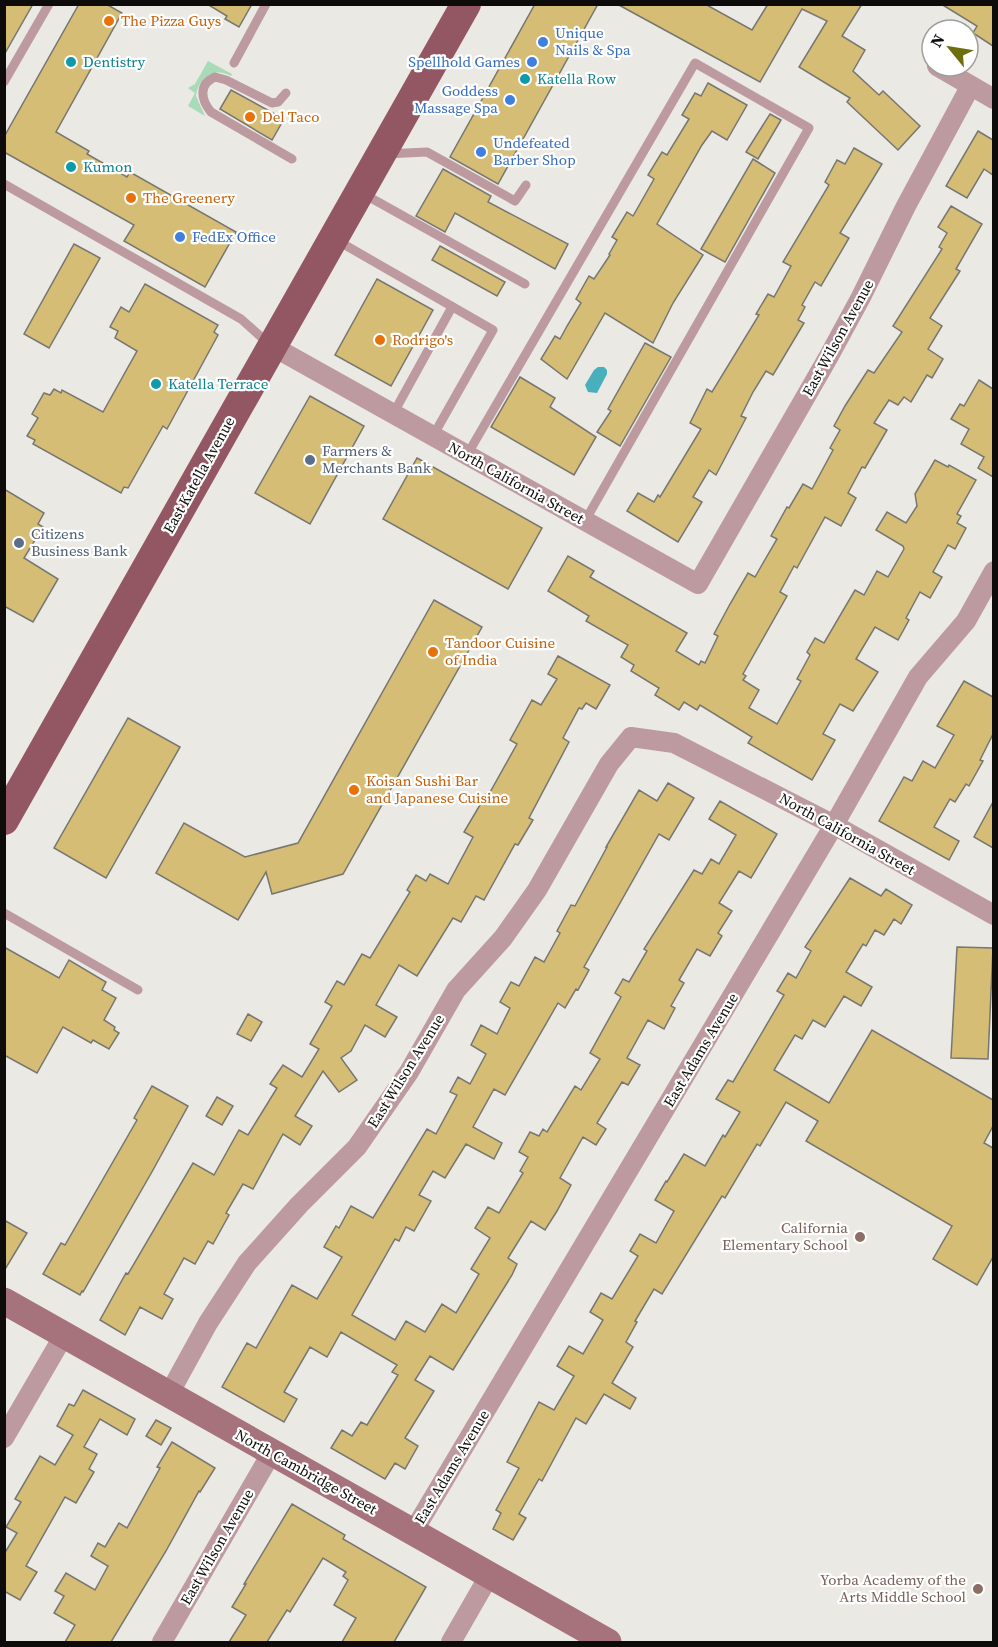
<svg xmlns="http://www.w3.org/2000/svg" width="998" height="1647" viewBox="0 0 998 1647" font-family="'Source Serif 4',serif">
  <rect width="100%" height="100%" fill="#ebe9e3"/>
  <!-- green -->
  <path fill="#a8dbb7" d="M208,61l24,13 -1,2c-17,-10 -33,2 -35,20l9,20 -17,-10 7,-13 -7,-5 7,-4z"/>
  <!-- water -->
  <polygon fill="#48afbc" points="598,367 604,367 607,370 607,374 597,393 588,392 585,385 594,370"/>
  <!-- building -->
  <g fill="#d5bd75" stroke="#777670" stroke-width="1.5">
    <polygon points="4,4 33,4 4,55"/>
    <polygon points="79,4 106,4 122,13 56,132 89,151 87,154 127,177 130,172 236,232 205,287 124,241 134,225 4,152 4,137"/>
    <polygon points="207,4 252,4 239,27 225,19 227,16"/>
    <polygon points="535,4 598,4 498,184 450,157"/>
    <polygon points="617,4 705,4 752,30 768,4 862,4 842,36 865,50 853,71 879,95 883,91 920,126 898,150 847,102 850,98 799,67 827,21 802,9 760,82"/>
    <polygon points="941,4 993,4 993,46 973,33 977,26"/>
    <polygon points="708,83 747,105 727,140 712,131 702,145 657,224 703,255 673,303 653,343 605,313 567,379 541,359 555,336 560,339 567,326 581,303 576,299 589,276 594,279 610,255 609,254 617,240 612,237 627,212 633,216 654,179 648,175 662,152 667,155 689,119 682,115 695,93 701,96"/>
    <polygon points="231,90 284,119 272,140 220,109"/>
    <polygon points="770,114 781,120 758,159 746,152"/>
    <polygon points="978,131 993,140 993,175 984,169 967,198 946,186"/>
    <polygon points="854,148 882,164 840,233 849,238 821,286 815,282 802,305 805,307 798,320 804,323 773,375 766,371 753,392 741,416 746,418 716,475 709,470 693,497 702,502 678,542 627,511 638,493 654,502 658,495 660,497 701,429 690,423 707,389 712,392 759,315 756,314 768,294 774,297 791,266 783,262 829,185 825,182 837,160 845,164"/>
    <polygon points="753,159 775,173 725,262 701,249"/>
    <polygon points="443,169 491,196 488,202 568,244 555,269 455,213 445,232 416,216"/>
    <polygon points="951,206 982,224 956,269 960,271 930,318 942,326 928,349 943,359 932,378 927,375 911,402 904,397 898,405 889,400 874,423 887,430 865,468 862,467 848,493 856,498 841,526 825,517 797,568 794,566 780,592 787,596 743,674 746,676 743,680 759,690 749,708 777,724 801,681 797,679 810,655 807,652 815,638 824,643 855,590 864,595 877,571 888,577 904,549 903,546 876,530 887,512 906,523 917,506 915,494 935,460 948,467 949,465 976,480 957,514 961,516 957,523 966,528 955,549 948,545 933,572 942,577 930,598 920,592 906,618 909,620 898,640 875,627 856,659 878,672 853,711 840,704 823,734 835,740 812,780 748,743 752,737 700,705 697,710 684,702 679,710 655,695 659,688 631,671 634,665 621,657 628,645 586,621 589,616 548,591 568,556 594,571 590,577 687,633 676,651 699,665 701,661 705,663 718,636 714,634 730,604 748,573 755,577 763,563 777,539 771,536 787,507 789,508 803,484 812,489 833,450 830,448 840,430 834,426 845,406 868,370 874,373 902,332 893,326 942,249 939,247 947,233 938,227"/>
    <polygon points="74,244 100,258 49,348 24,334"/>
    <polygon points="440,246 505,282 497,296 432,260"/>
    <polygon points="377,279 433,310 391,386 335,355"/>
    <polygon points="145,284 218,325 214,332 218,335 167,429 163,426 128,488 124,487 121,493 33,444 35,440 27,436 38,418 32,414 44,393 50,395 54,389 61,393 62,390 103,412 137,351 115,338 118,331 110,327 121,307 129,312"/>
    <polygon points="645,343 671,357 620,446 597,432 611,411 608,409"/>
    <polygon points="520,377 555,398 550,407 596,437 574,475 491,427"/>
    <polygon points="979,380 993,389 993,477 978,468 984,457 961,444 969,429 951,419 960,404 964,406"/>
    <polygon points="310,396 364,426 310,524 255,493"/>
    <polygon points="417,458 542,528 508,589 383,519"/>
    <polygon points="4,489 44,513 38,524 43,527 24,558 58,579 33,622 4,606"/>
    <polygon points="434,600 482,627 343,874 272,894 266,872 238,920 156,873 184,823 245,857 298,843"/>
    <polygon points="558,656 610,685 596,709 586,703 582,709 579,708 563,738 569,742 529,818 533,820 518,845 515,844 484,900 476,896 461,922 453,918 417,976 399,965 376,1005 397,1017 385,1037 365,1025 351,1051 341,1058 357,1080 339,1092 323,1071 295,1116 312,1126 300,1145 283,1134 253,1189 243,1184 226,1213 229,1215 213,1244 208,1241 195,1264 184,1258 164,1294 173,1299 162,1319 140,1307 125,1335 100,1320 126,1273 128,1274 193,1163 214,1175 239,1130 248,1135 277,1088 270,1084 283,1065 302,1077 319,1049 310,1044 332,1006 325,1002 337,981 344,985 362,954 370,958 410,892 407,890 416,875 426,881 430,874 448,884 473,837 464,832 487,793 489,794 517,744 510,740 532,700 541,705 557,679 548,674"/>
    <polygon points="964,681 993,697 993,734 980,760 983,761 969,786 966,784 955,802 950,799 934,827 959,841 949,860 879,821 904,777 912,781 923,761 935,768 954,735 937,726"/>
    <polygon points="128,718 180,747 106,878 54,848"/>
    <polygon points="668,783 694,798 669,840 659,834 584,967 589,970 578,990 576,989 565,1008 558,1003 505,1095 494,1089 473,1127 502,1143 494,1159 466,1144 445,1178 433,1171 419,1195 431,1201 414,1231 406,1227 399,1241 395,1239 352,1315 395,1340 406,1321 425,1332 442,1304 456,1313 479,1274 471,1269 490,1238 475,1228 488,1207 499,1213 523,1173 520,1171 528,1157 519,1152 530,1132 539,1136 543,1129 547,1132 575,1086 581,1090 600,1059 590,1053 621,997 615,993 623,979 629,982 647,951 644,949 694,870 702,874 711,859 719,864 736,835 709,819 720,801 777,834 751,878 739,871 719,903 732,911 718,933 722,936 710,956 697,949 679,980 684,983 671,1006 675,1008 664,1029 648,1020 627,1058 640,1065 628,1085 622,1082 597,1123 606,1129 596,1145 583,1137 560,1178 571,1185 557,1211 545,1230 531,1221 508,1258 517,1264 512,1275 453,1370 430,1356 415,1380 434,1391 405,1438 418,1446 405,1469 395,1463 385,1479 331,1448 342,1430 352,1436 361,1422 367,1425 398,1375 392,1372 397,1365 341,1332 327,1357 310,1347 284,1392 297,1399 284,1422 222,1387 247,1343 256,1348 292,1285 317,1299 342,1257 324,1247 336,1226 339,1228 351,1206 373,1218 427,1129 436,1134 457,1095 450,1092 458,1077 470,1084 486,1054 471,1045 481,1025 497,1034 510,1008 500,1002 511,982 519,986 535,957 544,962 560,933 557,931 571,905 575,906 607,847 606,847 639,790 657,801"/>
    <polygon points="993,802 993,848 974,837"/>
    <polygon points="850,878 881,896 886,889 912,905 901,924 894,919 884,935 875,930 866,946 863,944 846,972 872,987 861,1006 844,996 825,1027 813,1020 802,1039 795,1035 774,1070 829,1103 872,1030 993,1100 993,1126 984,1143 993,1148 993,1257 977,1285 933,1259 952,1226 806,1141 818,1121 786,1102 760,1146 757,1144 725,1198 722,1196 662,1294 654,1289 635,1321 637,1322 626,1342 633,1347 612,1383 636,1398 630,1409 604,1394 586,1424 576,1418 542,1481 539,1479 519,1514 526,1518 513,1540 493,1529 501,1513 496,1510 519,1468 507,1462 539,1402 554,1410 574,1376 557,1366 569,1346 583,1354 603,1320 590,1312 601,1293 612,1299 638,1256 630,1251 640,1234 656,1243 674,1211 655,1200 666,1181 667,1182 684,1154 705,1166 723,1135 725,1137 740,1112 716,1099 728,1080 733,1082 784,995 777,991 788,973 796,978 811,951 805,947"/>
    <polygon points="4,947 59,978 69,960 106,982 102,990 116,998 104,1020 115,1027 114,1030 119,1033 109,1049 93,1040 91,1043 63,1027 37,1073 4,1055"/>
    <polygon points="957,947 993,948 988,1059 951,1058"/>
    <polygon points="248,1014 262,1022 251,1041 237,1034"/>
    <polygon points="152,1086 188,1106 153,1170 83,1292 82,1291 80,1295 43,1274 61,1243 65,1245 137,1120 134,1118"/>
    <polygon points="217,1097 233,1106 222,1125 206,1116"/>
    <polygon points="4,1220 27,1233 4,1271"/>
    <polygon points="83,1390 135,1419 127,1435 100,1419 84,1447 97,1454 89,1469 94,1472 76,1503 65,1497 26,1566 37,1572 20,1600 4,1591 4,1554 17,1533 6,1527 21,1502 15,1499 40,1456 55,1465 73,1435 57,1426 69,1404 74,1406"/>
    <polygon points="156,1420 171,1428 161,1445 146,1436"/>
    <polygon points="172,1442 215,1468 200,1492 199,1491 166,1551 111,1642 65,1642 75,1625 54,1613 64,1596 55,1591 66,1573 95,1590 108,1566 91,1556 98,1543 105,1547 119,1523 127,1528 160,1468 157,1467"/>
    <polygon points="292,1504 345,1535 343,1539 426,1587 394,1642 342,1642 356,1618 334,1605 348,1580 343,1576 346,1572 323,1558 290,1612 287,1610 267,1642 229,1642 246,1615 232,1607 246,1584 244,1584"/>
  </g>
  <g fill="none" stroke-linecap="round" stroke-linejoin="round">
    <!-- lane -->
    <g stroke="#bd9aa0" stroke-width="9">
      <polyline points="234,63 266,4"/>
      <polyline points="4,82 49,4"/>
      <path d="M286,93l-8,9 -6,1 -46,-23 -11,-3c-17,7 -14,23 -4,35l81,47"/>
      <polyline points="386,154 427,152 515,201 526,185"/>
      <polyline points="4,184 241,319 269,344"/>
      <polyline points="362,193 525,284"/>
      <polyline points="338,241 493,330 433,436"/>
      <polyline points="393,414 452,307"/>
      <polyline points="467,455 695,63 809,128 585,521"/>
      <polyline points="4,913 138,990"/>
    </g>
    <!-- street -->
    <g stroke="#bd9aa0" stroke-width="20">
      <polyline points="937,66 994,99"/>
      <polyline points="272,346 698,584 829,356 861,297 906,206 970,87"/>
      <polyline points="169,1394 208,1323 247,1263 299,1205 357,1147 409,1072 456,990 503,938 537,890 609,764 631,737 674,743 834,825 994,915"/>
      <polyline points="4,1438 64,1335"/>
      <polyline points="413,1532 834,825 918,677 966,621 994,571"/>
      <polyline points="162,1642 272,1452"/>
      <polyline points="451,1642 489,1576"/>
    </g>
    <!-- secondary -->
    <polyline stroke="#a6737d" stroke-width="27" points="4,1301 608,1642"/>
    <!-- primary -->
    <polyline stroke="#935764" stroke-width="30" points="4,820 466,4"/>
  </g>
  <!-- markers -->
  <g fill="#e8710a" stroke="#fff" stroke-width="2">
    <circle cx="109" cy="21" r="6"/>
    <circle cx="250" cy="117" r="6"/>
    <circle cx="131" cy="198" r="6"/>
    <circle cx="380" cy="340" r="6"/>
    <circle cx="433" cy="652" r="6"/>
    <circle cx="354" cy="790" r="6"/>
  </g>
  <g fill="#3f7fe0" stroke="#fff" stroke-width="2">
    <circle cx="543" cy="42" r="6"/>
    <circle cx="532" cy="62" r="6"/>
    <circle cx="510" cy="100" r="6"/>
    <circle cx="481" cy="152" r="6"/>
    <circle cx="180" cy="237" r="6"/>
  </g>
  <g fill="#0f9aa8" stroke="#fff" stroke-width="2">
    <circle cx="71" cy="62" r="6"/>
    <circle cx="525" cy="79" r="6"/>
    <circle cx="71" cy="167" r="6"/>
    <circle cx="156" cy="384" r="6"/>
  </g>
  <g fill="#5c6f8a" stroke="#fff" stroke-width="2">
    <circle cx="310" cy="460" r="6"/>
    <circle cx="19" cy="543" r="6"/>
  </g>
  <g fill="#8d6e63" stroke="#fff" stroke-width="2">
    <circle cx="860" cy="1237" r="6"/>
    <circle cx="978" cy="1589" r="6"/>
  </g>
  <g text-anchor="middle" stroke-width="4.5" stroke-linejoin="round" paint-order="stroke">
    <!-- food labels -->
    <g font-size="15" fill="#c56008" stroke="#fff" text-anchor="start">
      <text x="121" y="26">The Pizza Guys</text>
      <text x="262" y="122">Del Taco</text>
      <text x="143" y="203">The Greenery</text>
      <text x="392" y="345">Rodrigo's</text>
      <text x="445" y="648">Tandoor Cuisine<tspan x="445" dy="17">of India</tspan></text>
      <text x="366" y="786">Koisan Sushi Bar<tspan x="366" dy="17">and Japanese Cuisine</tspan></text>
    </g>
    <!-- shop labels -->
    <g font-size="15" fill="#366cbe" stroke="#fff" text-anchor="start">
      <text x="555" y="38">Unique<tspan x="555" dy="17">Nails &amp; Spa</tspan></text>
      <text x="520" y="67" text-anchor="end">Spellhold Games</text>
      <text x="498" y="96" text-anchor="end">Goddess<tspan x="498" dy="17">Massage Spa</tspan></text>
      <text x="493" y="148">Undefeated<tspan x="493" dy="17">Barber Shop</tspan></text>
      <text x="192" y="242">FedEx Office</text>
    </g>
    <!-- culture labels -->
    <g font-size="15" fill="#0d838f" stroke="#fff" text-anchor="start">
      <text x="83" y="67">Dentistry</text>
      <text x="537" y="84">Katella Row</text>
      <text x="83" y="172">Kumon</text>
      <text x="168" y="389">Katella Terrace</text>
    </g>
    <!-- street labels -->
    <g font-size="15" fill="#0d0c0a" stroke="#fff">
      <text transform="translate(838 338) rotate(-61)" y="5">East Wilson Avenue</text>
      <text transform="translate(199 475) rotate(-61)" y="5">East Katella Avenue</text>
      <text transform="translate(516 483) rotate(29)" y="5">North California Street</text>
      <text transform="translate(847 834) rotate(29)" y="5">North California Street</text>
      <text transform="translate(701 1050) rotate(-59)" y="5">East Adams Avenue</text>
      <text transform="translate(406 1071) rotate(-58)" y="5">East Wilson Avenue</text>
      <text transform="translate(452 1467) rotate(-59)" y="5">East Adams Avenue</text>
      <text transform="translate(306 1472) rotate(29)" y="5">North Cambridge Street</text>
      <text transform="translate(217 1547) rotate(-60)" y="5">East Wilson Avenue</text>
    </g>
    <!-- service labels -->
    <g font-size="15" fill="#4e5e75" stroke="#fff" text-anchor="start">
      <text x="322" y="456">Farmers &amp;<tspan x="322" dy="17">Merchants Bank</tspan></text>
      <text x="31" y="539">Citizens<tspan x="31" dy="17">Business Bank</tspan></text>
    </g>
    <!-- education labels -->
    <g font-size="15" fill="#785e54" stroke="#fff" text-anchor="end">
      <text x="848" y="1233">California<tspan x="848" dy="17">Elementary School</tspan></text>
      <text x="966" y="1585">Yorba Academy of the<tspan x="966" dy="17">Arts Middle School</tspan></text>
    </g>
  </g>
  <!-- border -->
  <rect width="998" height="1647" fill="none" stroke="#0d0c0a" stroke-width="12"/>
  <!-- north arrow -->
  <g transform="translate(950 48) rotate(300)"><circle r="28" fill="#ffffff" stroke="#9e9e9d" stroke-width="1.5"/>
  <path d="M0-4.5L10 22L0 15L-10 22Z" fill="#6e6e0f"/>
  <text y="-9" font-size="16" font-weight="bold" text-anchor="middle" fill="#0d0c0a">N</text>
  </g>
</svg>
